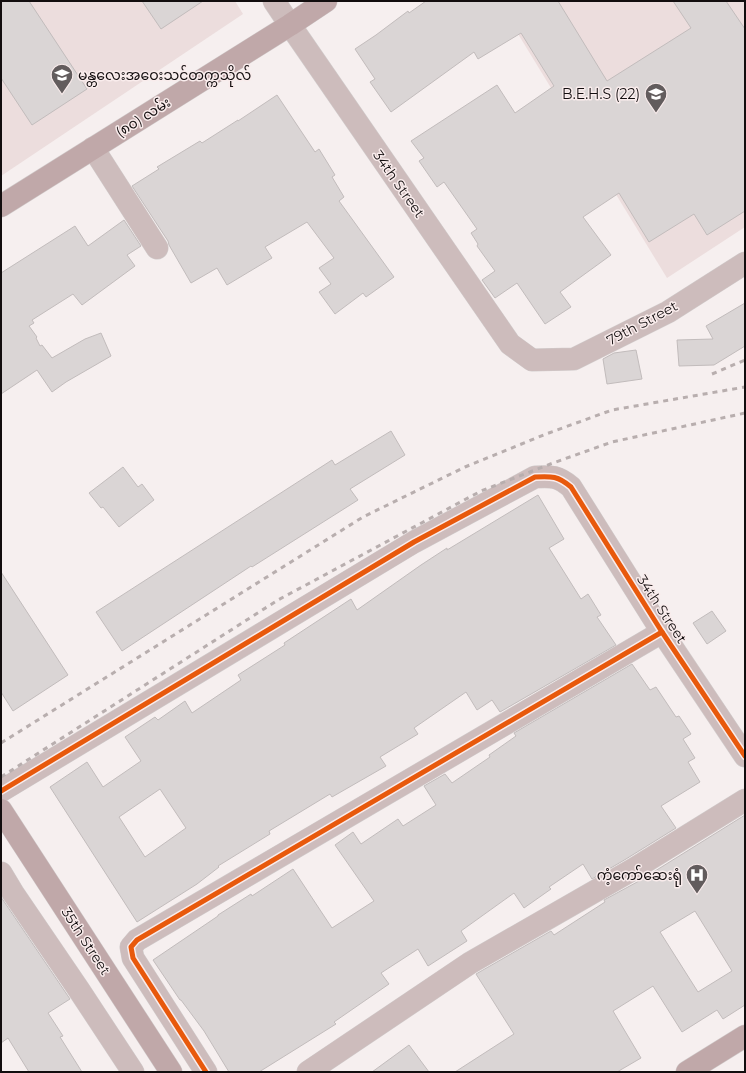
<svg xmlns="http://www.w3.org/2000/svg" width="746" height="1073" viewBox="0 0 746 1073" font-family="Montserrat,'Noto Sans Myanmar',sans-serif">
  <rect width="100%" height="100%" fill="#f6efef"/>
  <!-- built -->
  <g fill="#ecdddd">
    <polygon points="1,1 235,1 243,14 1,176"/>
    <polygon points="498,1 745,1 745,227 667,278"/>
  </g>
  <!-- building -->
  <g fill="#dad5d5" stroke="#c2bcbc" fill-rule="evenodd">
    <polygon points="1,1 29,1 87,89 32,125 1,78"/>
    <polygon points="142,1 203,1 161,29"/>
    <polygon points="426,1 558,1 607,81 691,28 673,1 726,1 745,29 745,211 707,235 694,214 649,242 619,193 583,217 611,255 560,292 571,307 545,324 517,283 495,298 482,280 495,271 477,246 478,244 471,233 477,229 444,182 437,187 419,161 424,158 411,141 497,85 515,113 554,86 521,33 478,59 474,52 391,112 370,82 375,79 355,49 376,35 408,11 409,13"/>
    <polygon points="277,95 315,152 319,149 335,175 332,177 344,197 339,201 394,277 366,297 363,293 335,314 319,292 331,284 319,268 334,258 307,222 265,247 272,258 227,285 217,268 191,283 169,245 168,241 132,186 159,169 157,167 200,141 202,143 238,120 238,121"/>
    <polygon points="124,220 141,246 127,255 135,266 82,305 73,294 32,320 34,323 29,326 37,337 36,338 40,346 42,345 52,358 85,339 101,333 111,356 66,382 52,392 37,370 1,394 1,273 75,226 88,246"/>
    <polygon points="745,303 745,346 714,365 679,366 677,340 713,339 706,326"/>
    <polygon points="636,350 642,379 607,384 603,359 614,353"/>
    <polygon points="391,431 405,455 350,489 358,500 252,567 251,566 122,651 96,612 332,460 335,465"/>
    <polygon points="123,467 138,487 142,484 154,500 119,527 103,507 101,508 89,493"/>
    <path d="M538,495l26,44 -15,9 32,51 7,-5 13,21 -4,2 19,28 -116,67 -8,-12 -15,10 -11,-18 -52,36 4,6 -38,23 6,9 -54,31 -2,-3 -61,37 1,3 -52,32 1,1 -22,17 -60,38 -87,-135 37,-25 16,25 38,-26 -16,-24 30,-20 3,3 27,-19 7,12 49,-33 -3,-5 47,-30 -1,-2 67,-44 6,11 64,-45 26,-17v2zM160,789l26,39 -41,29 -26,-40z"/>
    <polygon points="1,572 68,675 13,711 1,692"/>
    <polygon points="712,611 726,631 707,644 693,623"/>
    <polygon points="632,664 650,690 656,687 676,717 679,716 691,734 683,739 695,758 688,762 700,782 661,806 676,828 626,859 592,879 583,864 549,887 551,889 524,908 514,893 461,931 467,941 428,966 418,949 381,973 389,984 334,1022 336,1024 259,1072 229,1072 204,1031 181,1000 180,1000 153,960 218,916 218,915 251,894 252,896 293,869 332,928 374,901 335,845 353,832 361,844 398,819 403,826 436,805 424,786 445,774 452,783 490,757 489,755 516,736 514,733"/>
    <path d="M745,815v190l-22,14 -6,-9 -35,22 -29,-46 -40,25 28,47 -24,14h-162l59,-38 -38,-60 75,-43 3,4 51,-33 -1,-2 35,-19zM695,911l37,60 -34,21 -38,-60z"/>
    <polygon points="1,897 70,999 48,1013 63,1036 60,1037 82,1072 29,1072 8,1038 1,1043"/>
    <polygon points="409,1045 429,1072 372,1072"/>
  </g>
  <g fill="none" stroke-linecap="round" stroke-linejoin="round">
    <!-- minor casing -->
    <g stroke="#d1cccc" stroke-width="23">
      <g id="minor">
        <polyline points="274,1 290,25 510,344 532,360 574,359 668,312 745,263"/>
        <polyline points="93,148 157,248"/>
        <path d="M1,791l413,-249 121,-65c17,-1 23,-1 36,10l91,145 83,124"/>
        <polyline points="1,873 13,893 79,990 133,1072"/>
        <polyline points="206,1072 133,958 131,947 137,940 662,632"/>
        <polyline points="308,1072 470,963 632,870 745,800"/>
      </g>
    </g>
    <!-- major casing -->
    <g stroke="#d1cccc" stroke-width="23">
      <g id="major">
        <polyline points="1,206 290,25 326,1"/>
        <polyline points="1,810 171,1072"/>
        <polyline points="687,1072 745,1036"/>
      </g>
    </g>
    <!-- minor -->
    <use href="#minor" stroke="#cdbcbc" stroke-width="22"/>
    <!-- major -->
    <use href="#major" stroke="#c0a8a9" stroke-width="22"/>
    <!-- rail -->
    <g stroke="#b8aeae" stroke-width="3" stroke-dasharray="5 5" stroke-linecap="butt">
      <polyline points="712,374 745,360"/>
      <polyline points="1,743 363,517 465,467 546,434 612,410 745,387"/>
      <polyline points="1,777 278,600 481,491 553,463 612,442 745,413"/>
    </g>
    <!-- cycleway casing -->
    <g stroke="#f9ecec" stroke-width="8">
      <g id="cycleway">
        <path d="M1,791l413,-249 121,-65c17,-1 23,-1 36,10l91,145 83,124"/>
        <polyline points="206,1072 133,958 131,947 137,940 662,632"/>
      </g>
    </g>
    <!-- cycleway -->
    <use href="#cycleway" stroke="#e8590c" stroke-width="5"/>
  </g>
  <!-- icons -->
  <defs>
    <g id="university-pin" transform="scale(1.15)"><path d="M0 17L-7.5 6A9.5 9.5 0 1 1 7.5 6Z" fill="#625c5d" stroke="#f9ecec"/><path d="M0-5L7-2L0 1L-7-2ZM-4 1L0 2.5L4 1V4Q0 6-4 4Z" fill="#fff"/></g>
    <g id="school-pin" transform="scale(1.15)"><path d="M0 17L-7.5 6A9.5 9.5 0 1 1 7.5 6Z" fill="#625c5d" stroke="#f9ecec"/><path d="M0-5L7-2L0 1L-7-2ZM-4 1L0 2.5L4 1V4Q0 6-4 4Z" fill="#fff"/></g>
    <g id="hospital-pin" transform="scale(1.15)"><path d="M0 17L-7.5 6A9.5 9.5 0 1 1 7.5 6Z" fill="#625c5d" stroke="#f9ecec"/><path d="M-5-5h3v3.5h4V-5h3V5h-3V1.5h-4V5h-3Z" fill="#fff"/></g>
  </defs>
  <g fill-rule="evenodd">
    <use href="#university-pin" x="62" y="75"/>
    <use href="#school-pin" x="656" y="94"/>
    <use href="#hospital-pin" x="697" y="875"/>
  </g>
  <g text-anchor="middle" stroke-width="3" stroke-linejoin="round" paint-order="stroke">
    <!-- poi labels -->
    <g font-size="14" fill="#120d0e" stroke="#f9ecec" text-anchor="end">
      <text x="78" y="80" text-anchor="start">မန္တလေးအဝေးသင်တက္ကသိုလ်</text>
      <text x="640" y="99">B.E.H.S (22)</text>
      <text x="682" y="880">ကံ့ကော်ဆေးရုံ</text>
    </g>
    <!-- street labels -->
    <g font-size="14" fill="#120d0e" stroke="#f9ecec">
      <text transform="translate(143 117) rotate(-32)" y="5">(၈၀) လမ်း</text>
      <text transform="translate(399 184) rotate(55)" y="5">34th Street</text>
      <text transform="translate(642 323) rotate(-28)" y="5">79th Street</text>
      <text transform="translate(662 609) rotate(57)" y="5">34th Street</text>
      <text transform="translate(86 941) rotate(57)" y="5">35th Street</text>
    </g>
  </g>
  <!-- border -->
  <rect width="746" height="1073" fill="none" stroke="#120d0e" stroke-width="4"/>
</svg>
